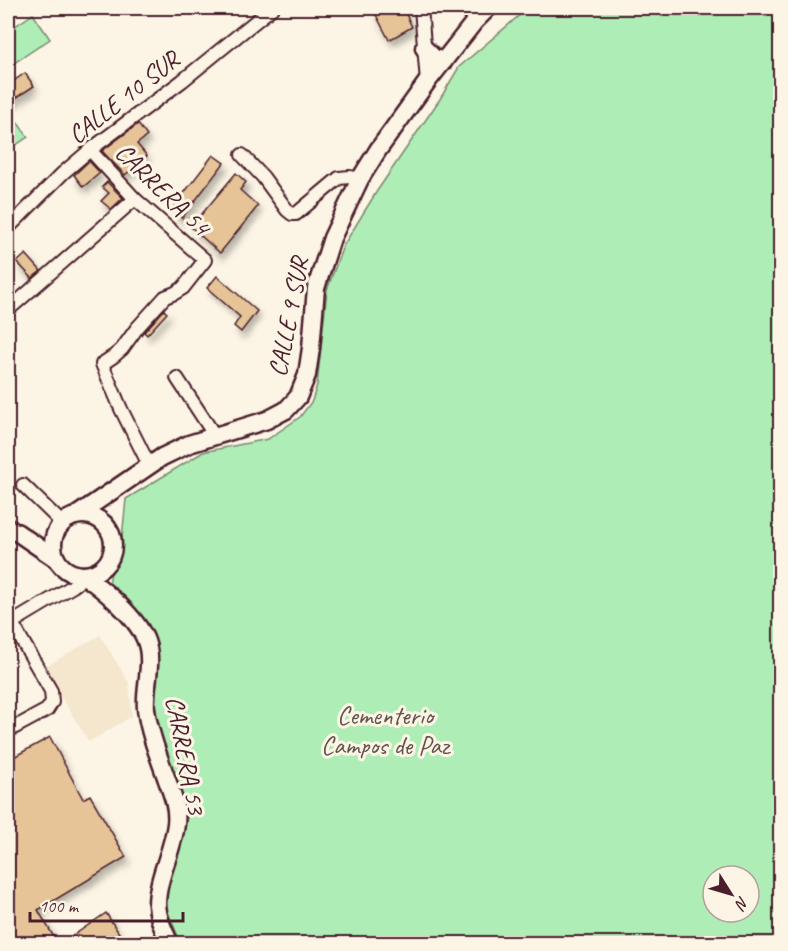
<svg xmlns="http://www.w3.org/2000/svg" width="788" height="951" viewBox="0 0 788 951" font-family="Caveat,sans-serif">
  <defs>
    <filter id="shadow"><feDropShadow dx="3.5" dy="6" stdDeviation="3" flood-color="#0004"/></filter>
  </defs>
  <rect width="100%" height="100%" fill="#fcf5e5"/>
  <filter id="ink" filterUnits="userSpaceOnUse"><feTurbulence type="fractalNoise" baseFrequency=".0167" numOctaves="2"/><feDisplacementMap in="SourceGraphic" scale="12" xChannelSelector="R" yChannelSelector="G"/><feConvolveMatrix kernelMatrix="1 2 1 2 8 2 1 2 1" color-interpolation-filters="sRGB"/></filter>
  <g filter="url(#ink)">
    <!-- built -->
    <polygon fill="#f5e6ce" points="100,635 129,683 132,716 89,742 43,668"/>
    <!-- green -->
    <g fill="#aeeeb6" stroke="#7c8670" stroke-width="1.5" fill-rule="evenodd">
      <path d="M528,8h252v935h-599l-18,-42 10,-47 16,-41 -33,-84 -2,-22 -13,-81 -32,-42 2,-12 9,-14 6,-59 77,-47 65,-13 32,-22 12,-16 5,-16 10,-95 16,-44 34,-55 63,-92 19,-32zM713,876h36v36h-36z"/>
      <polygon points="33,14 50,39 8,67 8,31"/>
      <polygon points="8,116 13,116 28,137 13,147 8,130"/>
    </g>
    <!-- building -->
    <g fill="#e6c498" stroke="#4a1f2b" stroke-width="1.5" filter="url(#shadow)">
      <polygon points="383,8 403,8 412,27 389,40 374,11"/>
      <polygon points="25,73 34,86 8,103 8,85"/>
      <polygon points="138,124 147,136 137,144 147,156 125,175 102,151"/>
      <polygon points="213,155 224,163 182,218 171,210"/>
      <polygon points="89,161 100,173 83,187 74,175"/>
      <polygon points="236,173 246,182 240,190 258,206 220,253 191,227"/>
      <polygon points="107,182 123,198 111,209 101,201 109,193 102,187"/>
      <polygon points="26,254 41,271 32,278 17,262"/>
      <polygon points="217,276 257,311 241,332 234,326 240,317 207,288"/>
      <polygon points="164,310 167,313 147,335 144,332"/>
      <polygon points="50,737 83,799 90,795 126,857 38,910 58,944 8,944 8,760"/>
      <polygon points="106,913 126,944 61,944"/>
    </g>
    <g fill="none" stroke-linecap="round" stroke-linejoin="round">
      <!-- street casing -->
      <g stroke="#4a1f2b" stroke-width="16">
        <g id="street">
          <polyline points="421,8 427,82"/>
          <polyline points="90,150 135,199 205,260 183,288 175,293 165,297 137,328 122,349 114,356 102,364 121,409 149,465"/>
          <polyline points="242,155 263,177 287,210 292,214 296,214 339,178 350,177 360,179"/>
          <polyline points="8,228 63,173 90,150 182,81 272,8"/>
          <polyline points="8,310 135,199"/>
          <polyline points="177,378 215,436"/>
          <polyline points="23,485 62,523"/>
          <polyline points="8,625 73,586 77,583 81,575"/>
          <polyline points="8,731 47,710 52,702 51,691 12,623"/>
        </g>
      </g>
      <!-- secondary casing -->
      <g stroke="#4a1f2b" stroke-width="21">
        <g id="secondary">
          <polyline points="424,48 434,58 444,61"/>
          <polyline points="77,515 162,457 189,444 267,420 286,410 298,397 307,375 311,348 316,288 332,238 360,179 378,150 427,82 475,21 488,8"/>
          <circle cx="83" cy="545" r="30"/>
          <polyline points="8,528 18,533 56,559"/>
          <path d="M83,575c21,15 54,42 63,66 8,22 -2,46 0,68 3,24 13,48 21,71 5,14 11,28 9,44 -3,27 -19,53 -19,81 1,14 7,26 13,39"/>
        </g>
      </g>
      <!-- street -->
      <use href="#street" stroke="#fcf5e5" stroke-width="12"/>
      <!-- secondary -->
      <use href="#secondary" stroke="#fcf5e5" stroke-width="16"/>
    </g>
  </g>
  <g text-anchor="middle" stroke-width="6" stroke-linejoin="round" paint-order="stroke">
    <!-- street labels -->
    <g font-size="26" fill="#4a1f2b" stroke="#fcf5e5">
      <text transform="translate(123 97) rotate(-38)" y="9">CALLE 10 SUR</text>
      <text transform="translate(163 189) rotate(44)" y="9">CARRERA 54</text>
      <text transform="translate(288 317) rotate(-79)" y="9">CALLE 9 SUR</text>
      <text transform="translate(186 755) rotate(79)" y="9">CARRERA 53</text>
    </g>
    <!-- park labels -->
    <g font-size="26" fill="#63534e" stroke="#fcf5e5">
      <text x="385" y="724">Cementerio<tspan x="385" dy="30">Campos de Paz</tspan></text>
    </g>
  </g>
  <!-- margin -->
  <rect width="788" height="951" fill="none" stroke="#fcf5e5" stroke-width="30"/>
  <rect x="15" y="15" width="758" height="921" fill="none" stroke="#4a1f2b" stroke-width="2" filter="url(#ink)"/>
  <!-- north arrow -->
  <g transform="translate(731 894) rotate(127)"><circle r="28" fill="#fcf5e5" stroke="#b59f9b" stroke-width="1.5"/>
  <path d="M0-4.5L10 22L0 15L-10 22Z" fill="#4a1f2b"/>
  <text y="-9" font-size="16" font-weight="bold" text-anchor="middle" fill="#4a1f2b">N</text>
  </g>
  <!-- scale -->
  <path d="M30 912v9h153v-9" fill="none" stroke="#4a1f2b" stroke-width="3"/>
  <text x="39" y="912" font-size="18" fill="#4a1f2b" stroke="#fcf5e5" stroke-width="4.5" paint-order="stroke">100 m</text>
</svg>
